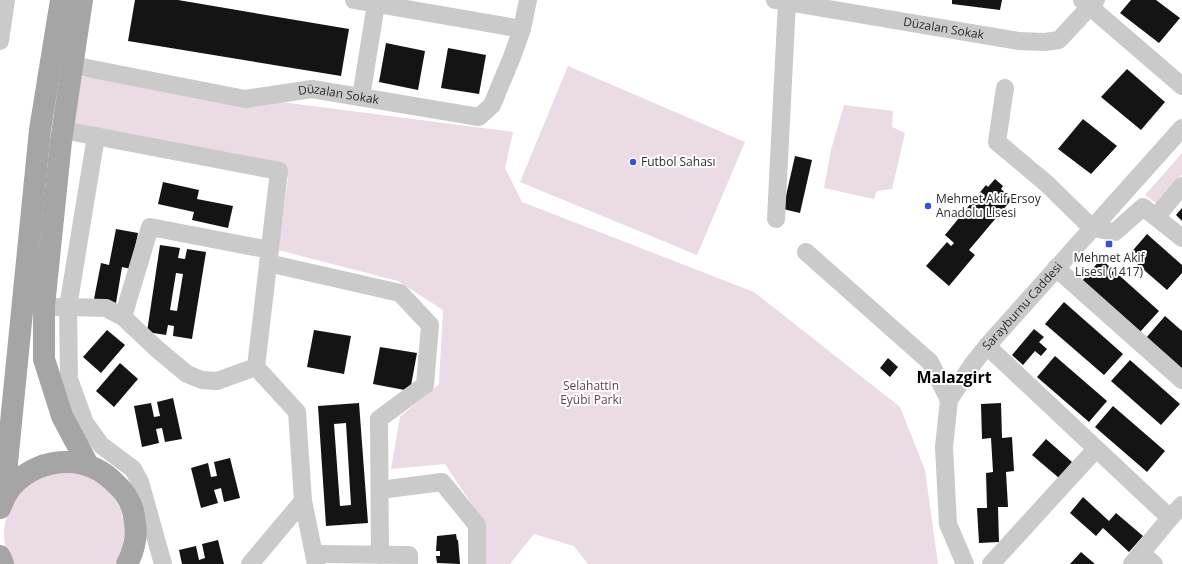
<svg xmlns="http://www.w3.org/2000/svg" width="1182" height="564" viewBox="0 0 1182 564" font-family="'Open Sans',sans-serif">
  <rect width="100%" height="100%" fill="#fff"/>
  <!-- green -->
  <g fill="#eadbe4">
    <polygon points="568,66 745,142 697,255 520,182"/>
    <polygon points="79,76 513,132 505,168 522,202 754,292 900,407 925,470 938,564 588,564 574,546 534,534 510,564 484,564 481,518 445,464 391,469 400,417 439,384 443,310 398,281 278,250 288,178 284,165 72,124"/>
    <polygon points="844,105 893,111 892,127 905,133 892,189 877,191 874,199 824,188 831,150"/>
    <polygon points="1182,153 1182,174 1157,204 1145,195"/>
    <path d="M57,472l20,1 18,7 16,13 10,17 4,20 -3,20 -7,14h-102l-1,-1c-2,-6 -5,-12 -7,-18 -5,-25 10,-57 34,-67 6,-3 12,-4 18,-6z"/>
  </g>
  <!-- building -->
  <g fill="#141414" fill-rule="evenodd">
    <polygon points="135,0 178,0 349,29 341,76 128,41"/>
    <polygon points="952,0 1002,0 1000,10 952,4"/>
    <polygon points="1131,0 1156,0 1180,18 1159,43 1120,13"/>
    <polygon points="386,43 425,51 418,90 379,82"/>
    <polygon points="448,48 486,55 479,94 441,88"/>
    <polygon points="1127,69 1165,102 1141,130 1101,97"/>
    <polygon points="1083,119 1117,146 1091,174 1058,149"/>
    <polygon points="795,156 812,160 800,213 783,209"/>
    <polygon points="995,179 1003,186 1001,189 1012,199 969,250 975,255 949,286 926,266 947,242 951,246 954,243 945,235 986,185 988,187"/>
    <polygon points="163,182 199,190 197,199 233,206 228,228 192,220 194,212 158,204"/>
    <polygon points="1182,208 1182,221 1176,215"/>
    <polygon points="116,229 138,233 131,269 122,267 116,303 94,299 101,263 109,265"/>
    <polygon points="1147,234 1182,265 1182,273 1167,290 1128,256"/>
    <path d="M160,245l20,3 -2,10 7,1 2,-10 19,3 -14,87 -19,-3 1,-10 -6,-1 -2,10 -19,-3zM176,273l7,1 -6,37 -7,-1z"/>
    <polygon points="1101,259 1159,311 1140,332 1082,281"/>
    <polygon points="1064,302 1123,354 1104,375 1045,324"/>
    <polygon points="1165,316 1182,331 1182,369 1146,338"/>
    <polygon points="1034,329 1044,337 1039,342 1047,349 1041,356 1035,351 1023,365 1012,355"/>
    <polygon points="107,330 125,345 101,373 83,357"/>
    <polygon points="314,330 351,336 344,374 307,367"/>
    <polygon points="380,347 417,353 410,391 373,384"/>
    <polygon points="1055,356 1107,401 1089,422 1037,377"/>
    <polygon points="888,358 898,367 890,377 880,368"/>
    <polygon points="1130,360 1180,404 1161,425 1111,381"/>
    <polygon points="120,363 138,379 114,407 96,391"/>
    <polygon points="173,398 182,439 165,442 162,428 156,429 159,443 142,447 134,406 151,403 154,417 160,416 157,402"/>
    <path d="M359,403l9,120 -42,3 -8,-120zM346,423l5,82 -11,1 -6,-82z"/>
    <polygon points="1001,403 1002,438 1012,437 1014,471 1006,472 1008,507 998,507 999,542 979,543 977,508 987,508 986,473 993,472 991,438 982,439 981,404"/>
    <polygon points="1113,406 1165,451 1147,472 1095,427"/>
    <polygon points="1046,439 1072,462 1059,478 1032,455"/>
    <polygon points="230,458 240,498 224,502 221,488 214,490 218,503 201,508 191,468 208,463 211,477 217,476 214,462"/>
    <polygon points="1083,497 1109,521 1116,513 1143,536 1129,552 1103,528 1096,536 1070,513"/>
    <polygon points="456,534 457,540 458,540 460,564 437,563 436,556 440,556 440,551 436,551 437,536"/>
    <polygon points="218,540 224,564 182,564 179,550 196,546 199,560 205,558 202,544"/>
    <polygon points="1081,552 1095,564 1070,564"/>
  </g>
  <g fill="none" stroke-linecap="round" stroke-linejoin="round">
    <!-- minor -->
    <g stroke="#cacaca" stroke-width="18">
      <polyline points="354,0 522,29"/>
      <path id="s1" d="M775,0l243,41 27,1 14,-2 37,-40"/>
      <polyline points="1082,0 1182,86"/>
      <polyline points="0,41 6,0"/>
      <path id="s2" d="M72,65l173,34 67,-10 167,28 13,-12 20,-48 10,-28 6,-29"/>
      <polyline points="1005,88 997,142 1046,183 1092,228 1115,232 1143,207 1182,238"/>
      <polyline points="361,97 376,4"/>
      <polyline points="63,130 279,171 256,367 297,412 303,501 316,564"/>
      <polyline points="1156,217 1182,186"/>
      <polyline points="776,219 787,2"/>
      <polyline points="806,252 930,362 949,400"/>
      <polyline points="268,263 400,293 430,325 425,385 379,419 380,555"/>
      <polyline points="1056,268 1182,380"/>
      <polyline points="57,307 68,307 96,136"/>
      <polyline points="123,317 150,227 270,250"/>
      <polyline points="987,346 1170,518 1132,564"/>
      <polyline points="380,490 442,482 477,525 477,564"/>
      <polyline points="1170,518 1182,505"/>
      <polyline points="1141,553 1154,564"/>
      <polyline points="314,554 409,555 409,564"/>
      <polyline points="163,564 140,482 133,469 101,445 85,423 69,379 68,307 106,308 123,317 157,349 187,374 202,380 217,381 256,367"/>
      <polyline points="250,564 303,501"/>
      <path id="s3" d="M965,564l-17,-40 -4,-77 5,-47 23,-35 15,-19 195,-218"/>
      <polyline points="991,564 1096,449"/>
    </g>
    <!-- major -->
    <g stroke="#a5a5a5" stroke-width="22">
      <polyline points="82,0 61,141 44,306 44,359 62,416 88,465"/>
      <polyline points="8,492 7,463 40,130 61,0"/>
      <path d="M0,508c3,-6 5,-12 8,-17 26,-34 76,-40 107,-8 8,7 15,17 18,28 1,3 1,8 2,12 2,14 -1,28 -8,41"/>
      <polyline points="0,556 3,564"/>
    </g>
  </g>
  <!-- markers -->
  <g fill="#394fd9" stroke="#fff" stroke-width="1.5">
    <circle cx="633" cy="162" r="4"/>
    <circle cx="928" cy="206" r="4"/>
    <rect x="1105" y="240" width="8" height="8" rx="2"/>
  </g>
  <g text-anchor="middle" stroke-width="4" stroke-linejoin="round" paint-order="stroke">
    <!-- street labels -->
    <g font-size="12" fill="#2d2d2d" stroke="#fff">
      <text dy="4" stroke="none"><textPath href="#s1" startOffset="171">Düzalan Sokak</textPath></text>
      <text dy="4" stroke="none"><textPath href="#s2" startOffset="271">Düzalan Sokak</textPath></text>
      <text dy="4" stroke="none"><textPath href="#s3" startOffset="287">Sarayburnu Caddesi</textPath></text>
    </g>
    <!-- poi labels -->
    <g font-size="12" fill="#2d2d2d" stroke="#fff" text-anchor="start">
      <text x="641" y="166">Futbol Sahası</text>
      <text x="936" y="203">Mehmet Akif Ersoy<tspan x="936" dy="14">Anadolu Lisesi</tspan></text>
      <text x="1109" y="262" text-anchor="middle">Mehmet Akif<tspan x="1109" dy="14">Lisesi (1417)</tspan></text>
    </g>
    <!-- park labels -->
    <g font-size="12" fill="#653d53" stroke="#fff">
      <text x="591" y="390">Selahattin<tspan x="591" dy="14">Eyübi Parkı</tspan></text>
    </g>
    <!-- district labels -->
    <g font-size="16" font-weight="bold" fill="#000" stroke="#fff">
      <text x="954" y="383">Malazgirt</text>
    </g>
  </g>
</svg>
